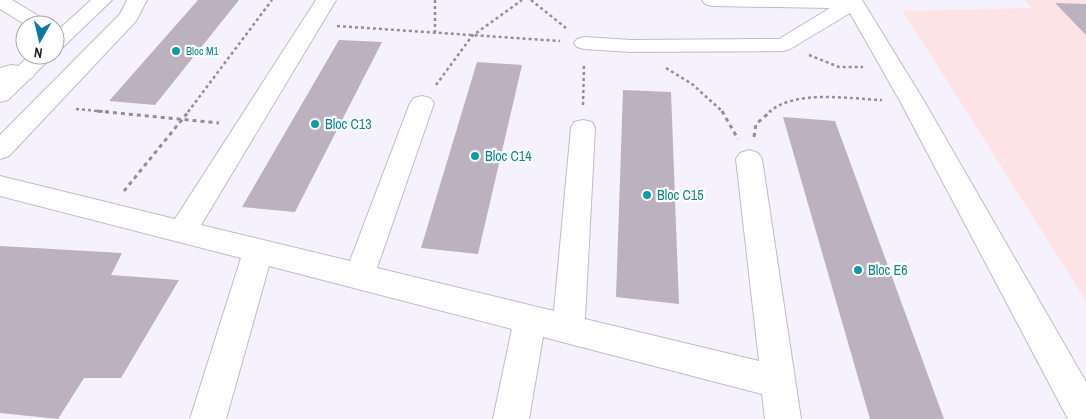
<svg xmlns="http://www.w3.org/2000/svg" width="1086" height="419" viewBox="0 0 1086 419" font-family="'Archivo Narrow',sans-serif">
  <rect width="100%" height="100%" fill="#f5f2fe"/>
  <!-- education -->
  <polygon fill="#fde2e6" points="1025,0 1086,0 1086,301 903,11 1032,8"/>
  <!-- building -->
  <g fill="#bcb1be">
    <polygon points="198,0 239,0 155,105 109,101"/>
    <polygon points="1055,3 1086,4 1086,35"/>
    <polygon points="339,40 382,42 295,212 242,207"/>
    <polygon points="477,62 522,65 478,254 421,248"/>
    <polygon points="623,90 671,92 679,304 616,297"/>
    <polygon points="783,117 835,121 944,419 870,419"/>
    <polygon points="0,246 122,253 111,275 179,280 121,378 84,378 58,419 0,413"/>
  </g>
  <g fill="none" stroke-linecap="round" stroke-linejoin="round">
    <!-- minor casing -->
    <g stroke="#bfbbca" stroke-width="2">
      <g id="minor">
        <polygon points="0,0 12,0 47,21 50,25 26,25 0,9"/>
        <polygon points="127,0 147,0 136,21 9,156 0,159 0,135 120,14"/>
        <polygon points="316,0 336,0 201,225 350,261 410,103 414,98 422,96 430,98 434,103 377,268 554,311 571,128 574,122 583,120 592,122 595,128 585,319 759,361 736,159 740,153 749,150 758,153 762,159 801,419 765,419 762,394 543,337 529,419 493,419 512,329 269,266 226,419 190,419 241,258 0,196 0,176 175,219"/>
        <polygon points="702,0 862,0 924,101 1086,382 1086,419 1068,419 900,101 850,13 790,49 783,51 631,52 584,49 577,47 574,43 577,39 584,37 631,40 779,39 830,8 712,6 705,4"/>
        <polygon points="11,65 32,68 35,73 32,78 13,79 0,83 0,68"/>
      </g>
    </g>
    <!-- major casing -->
    <g stroke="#bfbbca" stroke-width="2">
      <g id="major">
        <polygon points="91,0 112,0 62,48 55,50 55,33"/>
        <polygon points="30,55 54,55 8,100 0,102 0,83"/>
      </g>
    </g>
    <!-- path-far1 -->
    <g stroke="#908e97" stroke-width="2.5" stroke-dasharray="3 3" stroke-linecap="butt">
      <polyline points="435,0 435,32"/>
      <polyline points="531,0 566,28"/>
      <polyline points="337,26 560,41"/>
      <polyline points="809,55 839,67 863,67"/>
      <polyline points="666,68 692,84 723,112"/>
      <polyline points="436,85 472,36 522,0"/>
      <polyline points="583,105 584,64"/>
      <polyline points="76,109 109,112"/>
      <polyline points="188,112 272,0"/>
      <path d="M769,112c27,-23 80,-13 113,-12"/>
    </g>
    <!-- path -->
    <g stroke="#908e97" stroke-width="3" stroke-dasharray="4 4" stroke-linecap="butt">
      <polyline points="97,111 219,123"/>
      <polyline points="722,111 738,139"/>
      <polyline points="754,137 756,124 771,111"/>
      <polyline points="124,191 189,111"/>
    </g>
    <!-- minor -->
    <use href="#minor" fill="#fff" fill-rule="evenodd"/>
    <!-- major -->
    <use href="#major" fill="#fff" fill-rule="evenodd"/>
  </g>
  <!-- markers -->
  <g fill="#0f9aa8" stroke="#fff" stroke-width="2">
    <circle cx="176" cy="51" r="5"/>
    <circle cx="315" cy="124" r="5"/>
    <circle cx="475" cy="156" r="5"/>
    <circle cx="647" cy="195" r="5"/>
    <circle cx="858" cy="270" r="5"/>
  </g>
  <g text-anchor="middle" stroke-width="4.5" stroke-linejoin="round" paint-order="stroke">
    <!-- far-culture labels -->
    <g font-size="11" fill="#0d838f" stroke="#fff" text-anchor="start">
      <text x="186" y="55">Bloc M1</text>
    </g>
    <!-- culture labels -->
    <g font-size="14" fill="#0d838f" stroke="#fff" text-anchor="start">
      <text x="325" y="129">Bloc C13</text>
      <text x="485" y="161">Bloc C14</text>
      <text x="657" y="200">Bloc C15</text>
      <text x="868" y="275">Bloc E6</text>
    </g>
  </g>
  <!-- north arrow -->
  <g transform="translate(40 40) rotate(188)"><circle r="24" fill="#ffffff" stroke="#a6a5a7"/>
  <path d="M0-4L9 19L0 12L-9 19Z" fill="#0d78a3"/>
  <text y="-8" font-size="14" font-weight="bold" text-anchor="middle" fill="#201f24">N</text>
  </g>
</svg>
